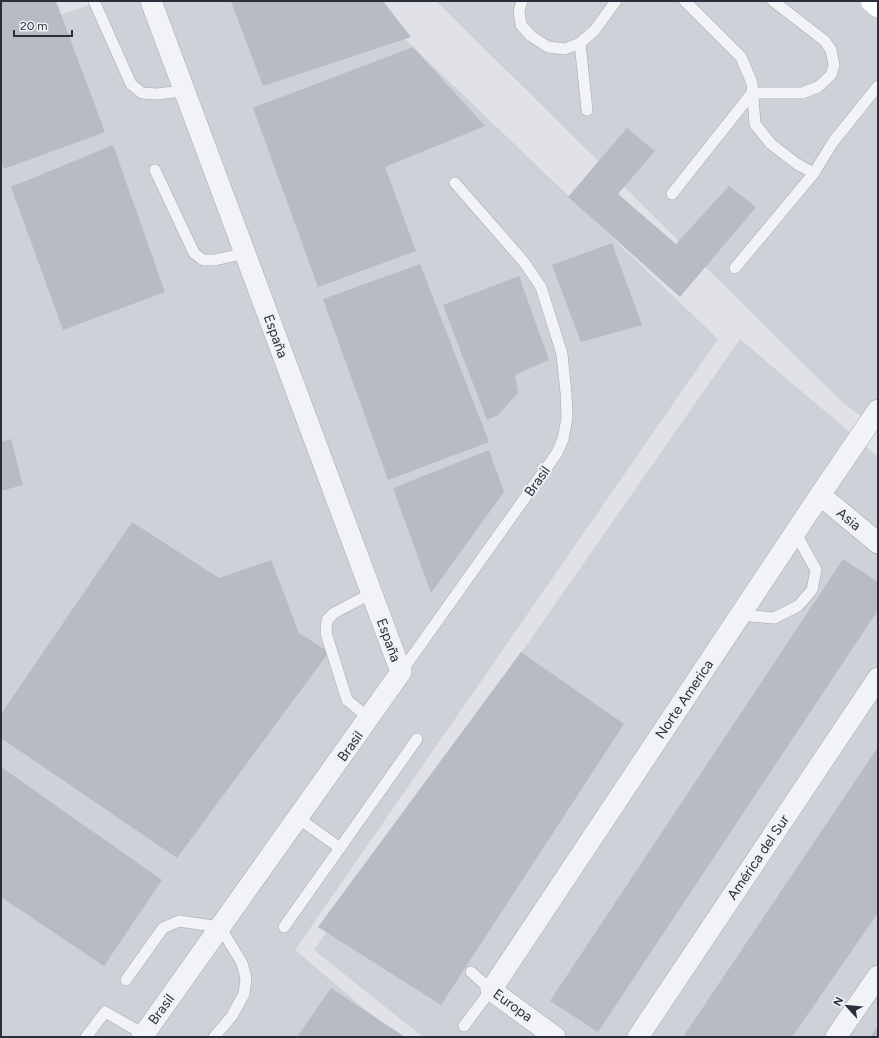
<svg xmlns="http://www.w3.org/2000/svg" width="879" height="1038" viewBox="0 0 879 1038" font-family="Figtree,sans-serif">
  <rect width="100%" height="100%" fill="#e0e2e7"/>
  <!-- built -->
  <g fill="#ced1d8">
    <polygon points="100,1 365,1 718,339 295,950 398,1037 1,1037 1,32 16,31"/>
    <polygon points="436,1 878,1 878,429 842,402"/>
    <polygon points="740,339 839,423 878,457 878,1037 423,1037 314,950"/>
  </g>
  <!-- building -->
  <g fill="#b8bbc3">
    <polygon points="1,1 56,1 105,132 4,169 1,162"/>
    <polygon points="231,1 383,1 411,37 263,86"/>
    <polygon points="413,47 485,126 385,167 416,251 318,287 253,108"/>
    <polygon points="627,128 655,151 618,194 676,244 729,186 756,207 680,297 568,197"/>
    <polygon points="113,145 165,292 63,330 11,187"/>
    <polygon points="612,243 642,325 581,342 552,265"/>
    <polygon points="420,264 489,442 388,480 323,299"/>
    <polygon points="519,276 549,360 515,375 518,393 498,415 487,420 443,305"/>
    <polygon points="11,439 23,485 1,491 1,442"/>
    <polygon points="489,450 504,492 431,593 393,488"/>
    <polygon points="132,522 219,578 271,560 299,633 329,652 177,858 1,738 1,714"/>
    <polygon points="843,559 878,582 878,610 598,1032 550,1001"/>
    <polygon points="521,652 624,724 441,1005 318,927"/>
    <polygon points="878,747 878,913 792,1037 683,1037"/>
    <polygon points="1,767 162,880 104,966 1,897"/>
    <polygon points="331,988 405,1037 297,1037"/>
    <polygon points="878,1026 878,1037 870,1037"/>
  </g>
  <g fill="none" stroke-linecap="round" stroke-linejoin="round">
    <!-- lane casing -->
    <g stroke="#a6a9b0" stroke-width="12">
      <g id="lane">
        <polyline points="94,1 131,84 142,93 156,94 184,91"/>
        <polyline points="522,1 519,11 521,25 531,36 548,47 565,49 580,43 594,31 616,1"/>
        <polyline points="685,1 741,57 752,83 755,124 771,144 797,164 814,173 833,142 878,86"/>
        <polyline points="580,43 587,110"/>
        <polyline points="155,170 194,253 203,260 215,260 245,253"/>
        <polyline points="672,194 752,93 802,93 818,87 831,75 834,65 831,50 825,41 773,1"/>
        <polyline points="735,268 814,173"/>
        <polyline points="740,615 774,618 798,606 812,590 816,570 795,532"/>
        <polyline points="401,672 557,453 563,439 567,418 566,393 562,354 541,287 524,262 455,183"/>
        <polyline points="369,718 347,700 326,633 327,620 334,613 372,593"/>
        <polyline points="298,818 340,848"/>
        <polyline points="284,927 417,739"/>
        <polyline points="126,980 163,928 179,921 220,927 242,963 246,978 244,994 232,1016 214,1037"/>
        <polyline points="464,1026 491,990 471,972"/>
        <polyline points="86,1037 105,1012 147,1036"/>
      </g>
    </g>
    <!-- street casing -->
    <g stroke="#a6a9b0" stroke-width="22">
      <g id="street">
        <polyline points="820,495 878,543"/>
        <polyline points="142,1037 401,672 151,1"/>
        <polyline points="555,1037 491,990 820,495 878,410"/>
        <polyline points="638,1037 878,678"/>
        <polyline points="836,1037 878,976"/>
      </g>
    </g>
    <!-- lane -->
    <use href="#lane" stroke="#f2f3f6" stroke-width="11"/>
    <!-- street -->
    <use href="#street" stroke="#f2f3f6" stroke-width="21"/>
    <!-- secondary -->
    <polyline stroke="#fff" stroke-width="22" points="872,1 878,6"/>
  </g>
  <g text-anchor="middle" stroke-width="4" stroke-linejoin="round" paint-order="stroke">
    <!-- street labels -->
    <g font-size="14" fill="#2a2f3c" stroke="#eff1f5">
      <text transform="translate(276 336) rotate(70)" y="5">España</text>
      <text transform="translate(537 481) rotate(-55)" y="5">Brasil</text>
      <text transform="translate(849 519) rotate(39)" y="5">Asia</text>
      <text transform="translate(389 640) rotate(70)" y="5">España</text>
      <text transform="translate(684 699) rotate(-56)" y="5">Norte America</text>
      <text transform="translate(350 746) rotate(-55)" y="5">Brasil</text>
      <text transform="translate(758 857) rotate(-56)" y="5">América del Sur</text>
      <text transform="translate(513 1005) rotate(36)" y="5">Europa</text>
      <text transform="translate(161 1009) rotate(-54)" y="5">Brasil</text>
    </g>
  </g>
  <!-- border -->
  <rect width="879" height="1038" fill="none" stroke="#2a2f3c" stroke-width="4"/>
  <!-- north arrow -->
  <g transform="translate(847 1006) rotate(297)" stroke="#eff1f5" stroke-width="3" paint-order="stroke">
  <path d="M0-3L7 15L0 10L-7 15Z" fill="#2a2f3c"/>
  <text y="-6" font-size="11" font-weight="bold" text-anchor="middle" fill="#2a2f3c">N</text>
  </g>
  <!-- scale -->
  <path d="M14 30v6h58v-6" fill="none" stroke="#2a2f3c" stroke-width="2"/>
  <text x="20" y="30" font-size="12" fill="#2a2f3c" stroke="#eff1f5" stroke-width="3" paint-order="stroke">20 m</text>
</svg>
